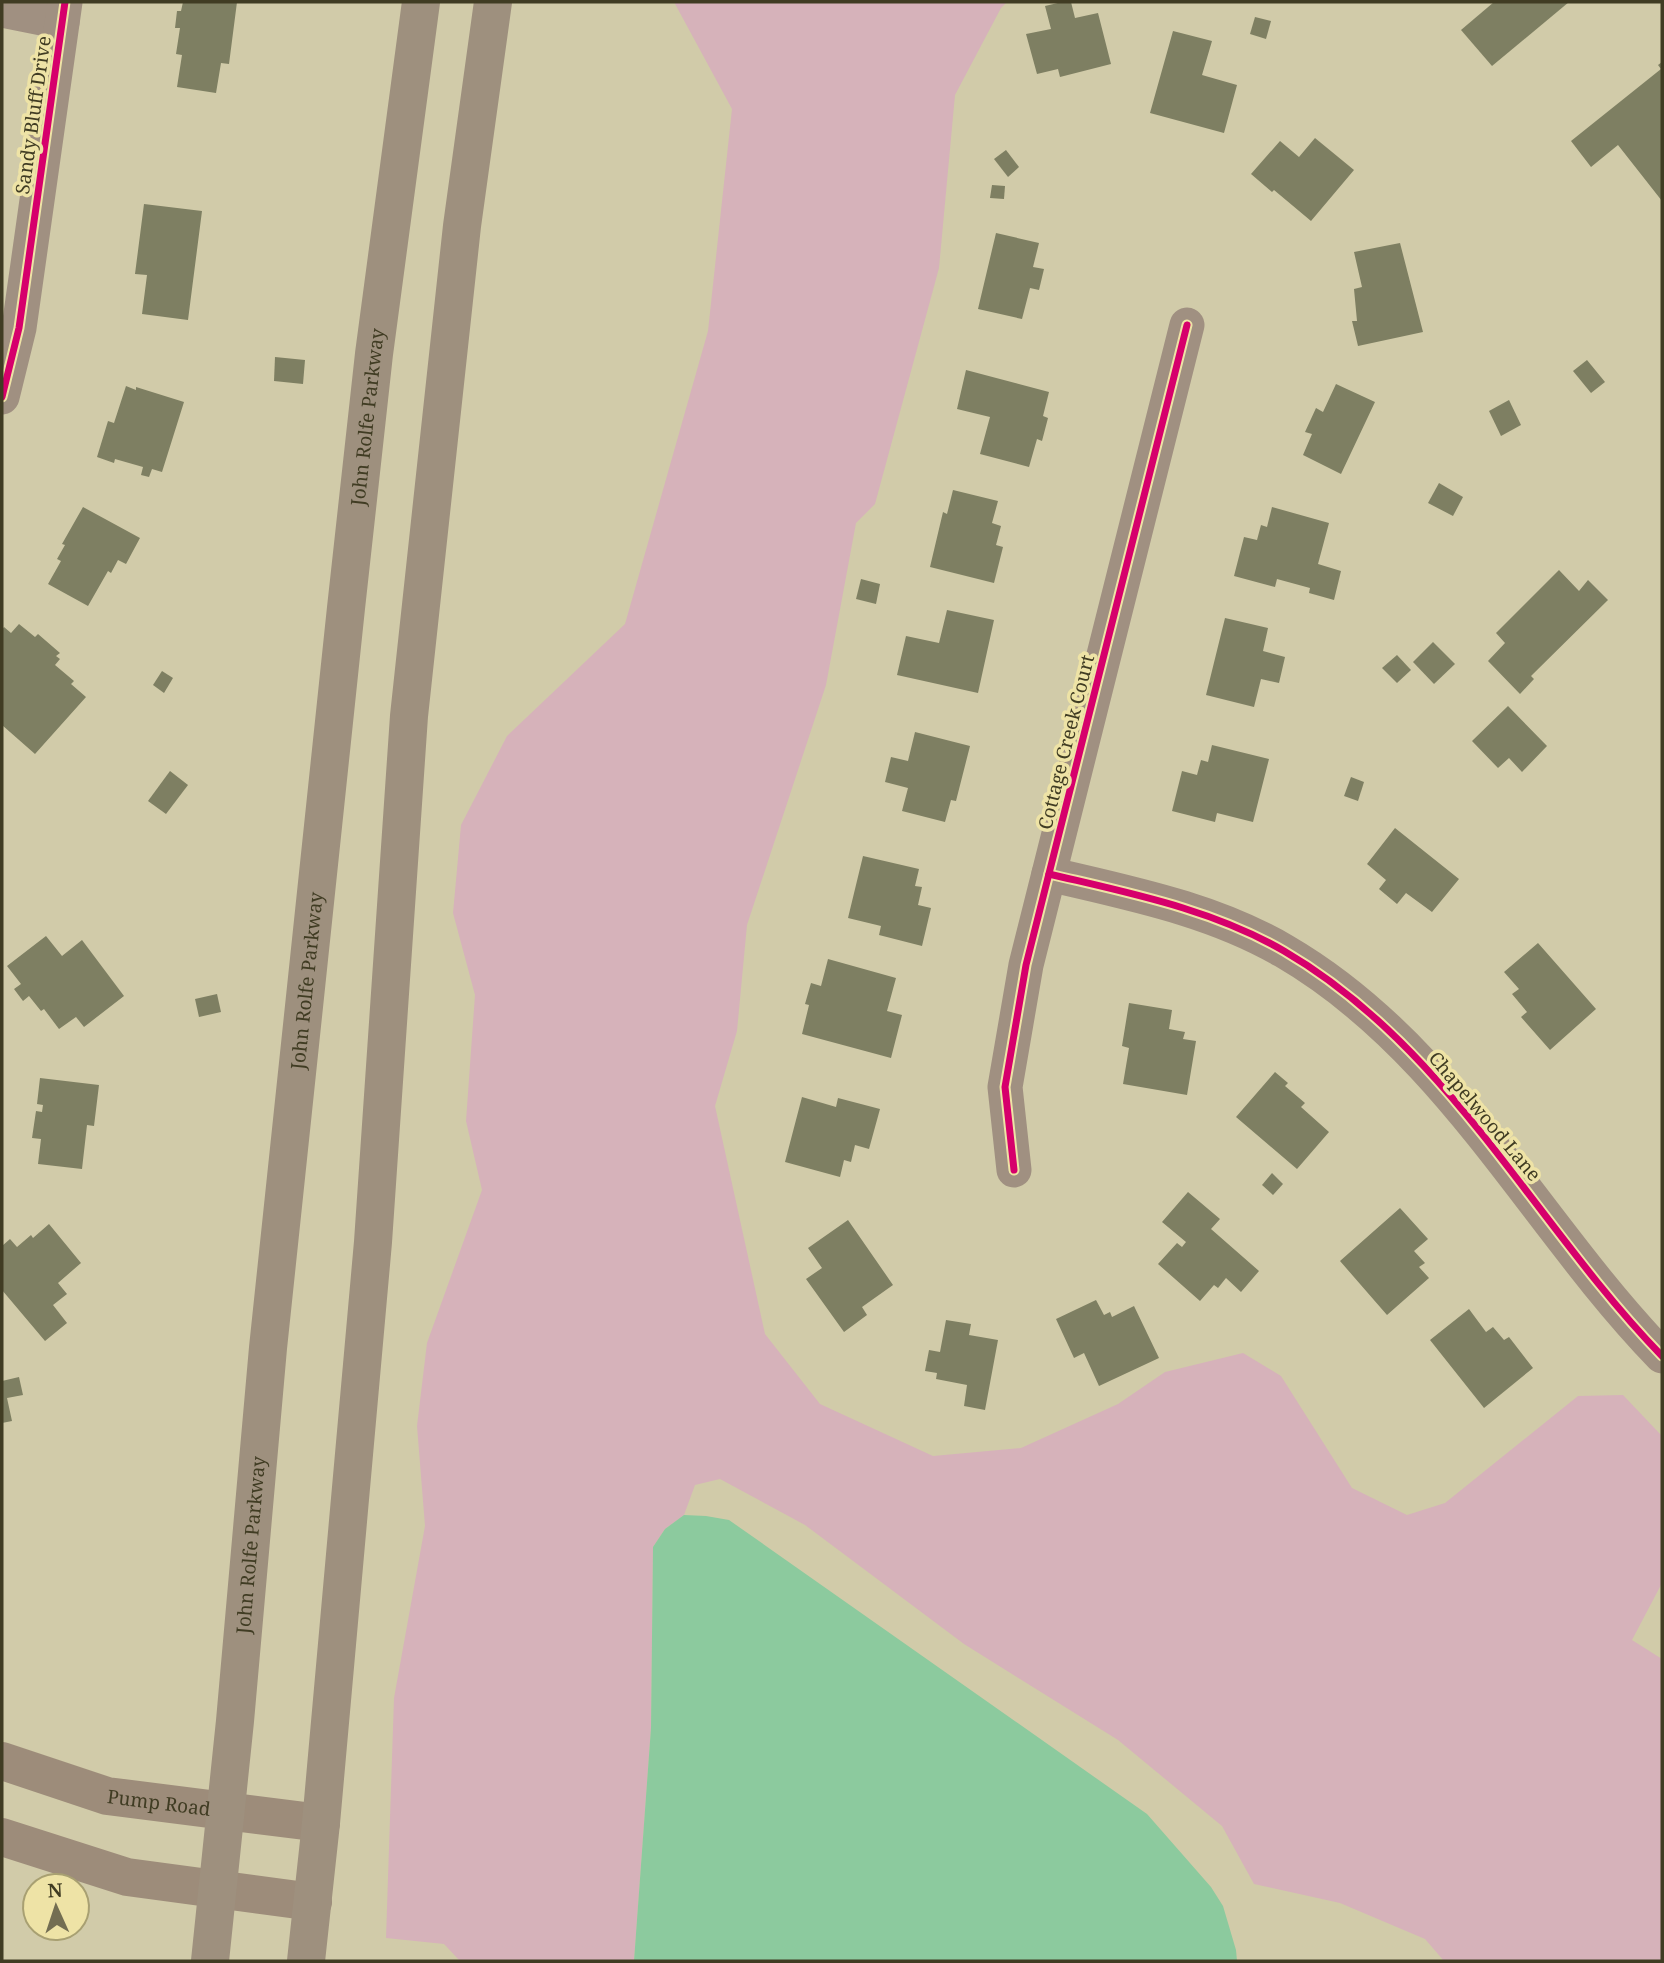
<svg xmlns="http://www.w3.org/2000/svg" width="1664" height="1963" viewBox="0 0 1664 1963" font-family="'Noto Serif',serif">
  <rect width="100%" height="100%" fill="#d1cba9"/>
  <!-- green -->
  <polygon fill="#d6b2ba" points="674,2 1007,2 1001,8 955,95 939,268 875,504 856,523 826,685 747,925 737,1031 715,1106 765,1334 820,1404 933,1456 1021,1448 1118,1404 1165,1372 1243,1353 1281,1376 1352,1488 1407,1515 1445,1503 1578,1396 1623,1395 1662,1436 1662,1583 1632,1640 1662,1659 1662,1961 1444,1961 1425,1939 1340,1903 1254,1884 1222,1826 1118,1740 964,1644 805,1525 720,1479 695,1485 684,1515 665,1529 653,1547 651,1728 634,1961 460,1961 444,1944 386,1938 394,1698 425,1526 417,1426 427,1343 482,1190 466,1121 475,995 453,913 461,825 507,736 625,624 708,331 732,109"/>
  <!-- water -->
  <polygon fill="#8cca9e" points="684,1515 706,1516 729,1520 1147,1814 1211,1887 1223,1906 1236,1950 1237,1961 634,1961 651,1728 653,1547 665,1529"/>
  <!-- building -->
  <g fill="#7e7f62">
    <polygon points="183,2 237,2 229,64 221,63 216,93 177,87 182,55 176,54 180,28 175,28 177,11 181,11"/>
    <polygon points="1062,2 1071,2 1075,18 1098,13 1111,64 1060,77 1058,69 1037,74 1026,34 1051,29 1045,6"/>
    <polygon points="1494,2 1569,2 1492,66 1461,30"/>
    <polygon points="1255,17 1271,21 1266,39 1250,34"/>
    <polygon points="1173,31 1212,41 1202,75 1237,85 1224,133 1150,113"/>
    <polygon points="1662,62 1662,201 1618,145 1591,167 1571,141 1661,69 1658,65"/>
    <polygon points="1315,138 1354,170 1311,221 1274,190 1272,192 1251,174 1280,141 1299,157"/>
    <polygon points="1006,150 1019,167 1008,177 994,159"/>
    <polygon points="992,185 1005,186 1004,199 990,198"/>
    <polygon points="144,204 202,211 188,320 142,314 147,275 135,274"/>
    <polygon points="996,233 1039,243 1033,267 1044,269 1039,290 1030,288 1022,319 978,309"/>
    <polygon points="1400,243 1423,332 1358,346 1352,321 1357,321 1354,289 1362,287 1354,252"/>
    <polygon points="275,357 305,360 303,384 274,381"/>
    <polygon points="1587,360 1605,382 1591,393 1573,371"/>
    <polygon points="966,370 1049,392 1043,416 1048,418 1042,441 1037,439 1029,467 980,454 990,417 957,409"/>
    <polygon points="1336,384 1375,402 1341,474 1303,455 1312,434 1305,432 1316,408 1323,412"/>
    <polygon points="126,386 136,390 136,387 184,402 162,472 152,469 149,477 141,475 143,467 115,459 114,463 97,457 108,421 114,423"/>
    <polygon points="1509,400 1521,425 1501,436 1489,411"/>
    <polygon points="1439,483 1463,497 1453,516 1428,503"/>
    <polygon points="953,490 998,501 992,523 1001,526 996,545 1003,547 994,583 930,567 943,512 947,514"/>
    <polygon points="83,507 140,538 126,564 118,560 111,573 108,571 88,606 48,584 61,561 57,559 65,545 62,544"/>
    <polygon points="1272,507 1329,523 1318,564 1341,571 1334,600 1309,593 1310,588 1277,579 1275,587 1234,576 1244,537 1257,540 1261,525 1267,527"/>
    <polygon points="1559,570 1579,591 1588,580 1608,600 1531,676 1534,679 1520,694 1488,661 1505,643 1496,633"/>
    <polygon points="861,579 880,584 876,604 856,599"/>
    <polygon points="947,610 994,620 978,693 897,675 906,636 939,643"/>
    <polygon points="1225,618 1268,628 1263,651 1285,657 1279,683 1261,679 1254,707 1206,695"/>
    <polygon points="19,624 35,637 38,634 60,653 56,656 60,659 55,665 74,681 71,684 86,697 35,754 2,725 2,630 4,627 11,633"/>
    <polygon points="1433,642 1455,664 1434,684 1413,662"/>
    <polygon points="1397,655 1411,670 1397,683 1382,668"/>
    <polygon points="162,671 173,678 164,693 153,685"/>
    <polygon points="1508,706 1547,746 1522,772 1509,758 1498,768 1472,741"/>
    <polygon points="915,732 970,746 956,801 951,800 945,822 902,811 908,788 885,782 891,757 908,761"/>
    <polygon points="1212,745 1269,759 1253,822 1217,813 1215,822 1172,811 1182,771 1197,775 1201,760 1208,762"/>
    <polygon points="170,771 188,785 166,814 148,801"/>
    <polygon points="1351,777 1364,782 1358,801 1344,796"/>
    <polygon points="1395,828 1459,879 1432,912 1406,893 1397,904 1379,889 1386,880 1367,864"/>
    <polygon points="863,856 919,869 915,886 922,887 918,905 931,908 922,946 879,935 881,926 848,918"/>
    <polygon points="46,936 62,956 82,940 124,996 84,1027 76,1017 59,1029 44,1009 41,1011 29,996 23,1001 14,989 21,984 7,966"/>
    <polygon points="1538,943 1596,1009 1550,1050 1521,1017 1527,1012 1512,994 1519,989 1504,972"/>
    <polygon points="828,959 896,978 887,1011 902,1015 891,1058 802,1034 809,1005 805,1004 811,983 821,986"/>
    <polygon points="217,994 221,1012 199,1017 195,999"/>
    <polygon points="1129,1003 1172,1010 1169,1029 1185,1032 1183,1039 1196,1041 1187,1095 1123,1084 1129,1048 1122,1046"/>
    <polygon points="1275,1072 1288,1083 1285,1086 1305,1103 1301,1107 1329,1132 1297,1169 1236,1117"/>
    <polygon points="40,1078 99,1085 94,1126 87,1125 82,1169 38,1164 41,1139 32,1138 36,1111 42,1112 43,1105 37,1104"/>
    <polygon points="802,1097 836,1107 838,1098 880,1109 869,1149 855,1145 851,1162 844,1160 840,1177 785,1162"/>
    <polygon points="1272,1173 1283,1184 1273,1195 1262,1185"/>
    <polygon points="1188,1192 1220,1219 1211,1229 1259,1271 1241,1292 1226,1278 1218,1288 1214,1285 1200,1301 1158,1264 1177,1243 1182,1247 1186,1242 1162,1222"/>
    <polygon points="1400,1208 1428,1239 1414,1251 1425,1263 1419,1267 1429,1278 1387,1315 1340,1261"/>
    <polygon points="848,1220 893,1285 862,1307 867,1315 844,1332 806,1279 822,1268 808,1248"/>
    <polygon points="49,1224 81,1263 58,1283 67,1294 53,1305 67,1323 45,1341 2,1290 2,1246 10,1239 17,1247 31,1235 33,1238"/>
    <polygon points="1096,1300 1104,1315 1110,1312 1112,1317 1134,1306 1159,1358 1099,1386 1084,1353 1074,1358 1056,1319"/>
    <polygon points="1469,1309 1486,1332 1493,1327 1504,1340 1509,1337 1533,1368 1484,1408 1430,1340"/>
    <polygon points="946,1320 971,1324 969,1335 998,1340 985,1410 964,1406 967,1385 936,1379 937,1373 925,1371 929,1350 940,1352"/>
    <polygon points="19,1377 23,1395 7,1398 12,1421 2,1423 2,1381"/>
  </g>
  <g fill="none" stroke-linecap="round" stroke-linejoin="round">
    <!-- minor -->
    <g stroke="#a09081" stroke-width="35">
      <polyline points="2,10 62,22"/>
      <polyline points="2,397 19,328 65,2"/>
      <path d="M1049,874c80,19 163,35 235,77 165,96 250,273 378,405"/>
      <polyline points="1014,1170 1005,1087 1026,965 1187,325"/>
    </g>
    <!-- secondary -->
    <g stroke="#9d8c7a" stroke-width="38">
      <path id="s1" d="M2,1761l105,35 214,27"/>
      <polyline points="2,1837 127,1877 313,1902"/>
    </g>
    <!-- primary -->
    <g stroke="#9e907e" stroke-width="38">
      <path id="s2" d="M210,1961l25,-240 33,-373 78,-740 28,-254 47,-352"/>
      <polyline points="306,1961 321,1823 373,1242 409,716 462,226 493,2"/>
    </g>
    <!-- cycleway casing -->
    <g stroke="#eee3a6" stroke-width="11">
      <g id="cycleway">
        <polyline points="2,397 19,328 65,2"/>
        <path d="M1049,874c80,19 163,35 235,77 165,96 250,273 378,405"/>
        <polyline points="1014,1170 1005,1087 1026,965 1187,325"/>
      </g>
    </g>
    <!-- cycleway -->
    <use href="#cycleway" stroke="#d6006c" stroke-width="7"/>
  </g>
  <g text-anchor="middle" stroke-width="7" stroke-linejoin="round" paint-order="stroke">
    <!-- street labels -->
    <g font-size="19" fill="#403c23" stroke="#eee3a6">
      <text transform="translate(33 115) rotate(-82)" y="7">Sandy Bluff Drive</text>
      <text dy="7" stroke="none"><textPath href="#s2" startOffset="1552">John Rolfe Parkway</textPath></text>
      <text transform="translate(1066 742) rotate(-76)" y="7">Cottage Creek Court</text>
      <text dy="7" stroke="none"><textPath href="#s2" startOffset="985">John Rolfe Parkway</textPath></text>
      <text transform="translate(1485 1116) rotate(50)" y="7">Chapelwood Lane</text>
      <text dy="7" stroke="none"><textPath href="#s2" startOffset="418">John Rolfe Parkway</textPath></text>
      <text dy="7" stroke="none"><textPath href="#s1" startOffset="163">Pump Road</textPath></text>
    </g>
  </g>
  <!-- border -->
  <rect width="1664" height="1963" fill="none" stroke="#403c23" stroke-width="7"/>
  <!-- north arrow -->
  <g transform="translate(56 1907) rotate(357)"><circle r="33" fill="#eee3a6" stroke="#a8a072" stroke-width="2"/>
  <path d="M0-5L12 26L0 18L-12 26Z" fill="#736e52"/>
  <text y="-10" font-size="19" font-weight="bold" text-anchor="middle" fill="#403c23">N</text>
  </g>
</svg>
